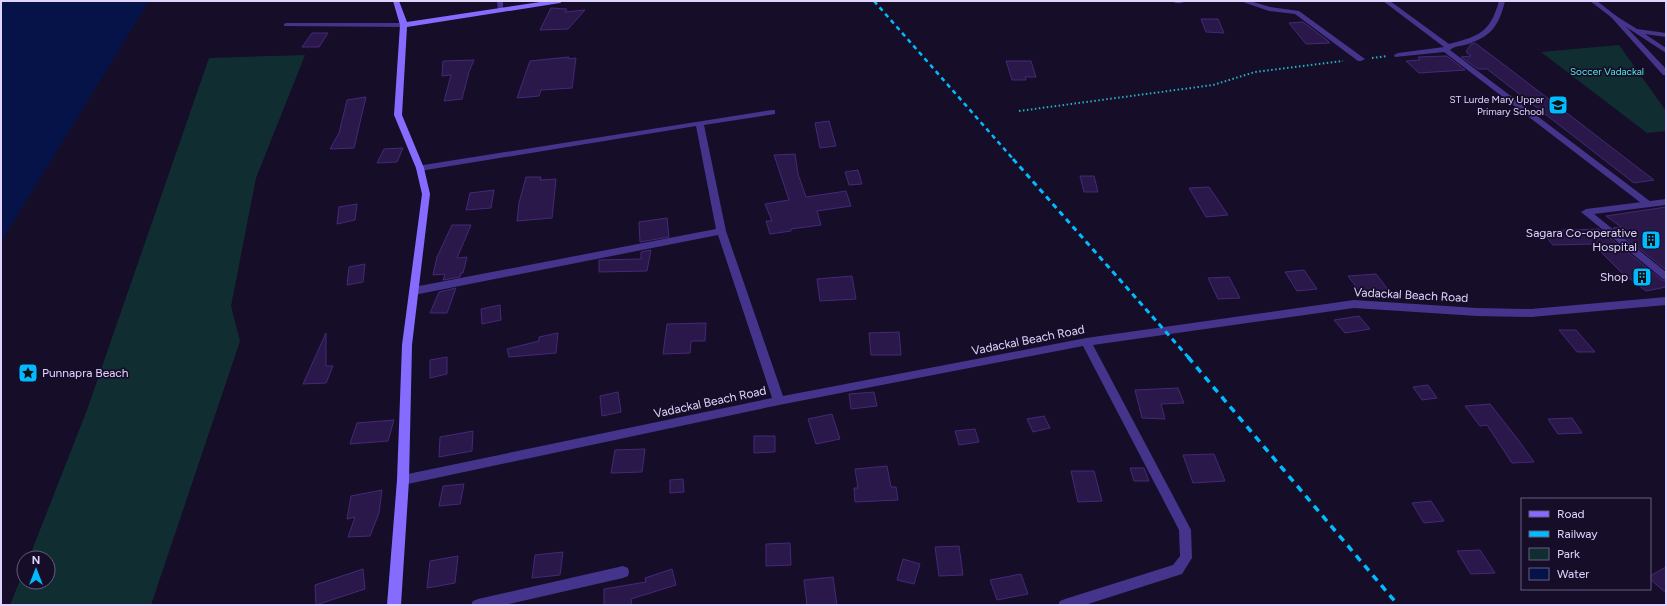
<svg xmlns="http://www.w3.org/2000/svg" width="1667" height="606" viewBox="0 0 1667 606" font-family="Figtree,sans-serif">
  <rect width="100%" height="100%" fill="#160d28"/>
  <!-- green -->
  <g fill="#102e32">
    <polygon points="1619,45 1666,111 1666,131 1647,133 1541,52"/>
    <polygon points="305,55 256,178 231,306 240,341 151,605 10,605 24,570 24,582 48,582 48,558 29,558 87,410 209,58"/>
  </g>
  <!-- water -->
  <polygon fill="#061348" points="1,1 149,1 1,242"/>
  <!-- building -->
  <g fill="#2a184a" stroke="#452878">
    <polygon points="551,8 567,9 565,12 585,10 568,29 540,30"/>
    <polygon points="1201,19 1218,19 1224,33 1206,32"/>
    <polygon points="1303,22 1327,40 1330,43 1306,44 1289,23"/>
    <polygon points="312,33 328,33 319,47 302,47"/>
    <polygon points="1475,43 1507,67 1654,180 1634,183 1487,69 1478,69 1461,57 1471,56 1466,52 1471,44"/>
    <polygon points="1447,56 1465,70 1419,73 1406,61 1420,60 1418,57"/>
    <polygon points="569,57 569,59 576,58 572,88 541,90 539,96 517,98 530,61"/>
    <polygon points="474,60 469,72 462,99 444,101 451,75 442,76 443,61"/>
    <polygon points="1006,61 1031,61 1036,77 1025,77 1026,80 1012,80"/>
    <polygon points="366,97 354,148 330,149 339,133 347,100"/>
    <polygon points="829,121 836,146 820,148 815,123"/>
    <polygon points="403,148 397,162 377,163 384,149"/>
    <polygon points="795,154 798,174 806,197 846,191 851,206 817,211 821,225 791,229 791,231 770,234 766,221 772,221 765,204 789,200 774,155"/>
    <polygon points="858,170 862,184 849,185 845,172"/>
    <polygon points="1080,176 1094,176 1098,192 1084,192"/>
    <polygon points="526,177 541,177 540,180 556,179 552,218 517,221 519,203"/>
    <polygon points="1209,187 1228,215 1206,217 1189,188"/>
    <polygon points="494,190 491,208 466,210 470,193"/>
    <polygon points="357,204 355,220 337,224 339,207"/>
    <polygon points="1666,207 1666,270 1613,228 1621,227 1606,216"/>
    <polygon points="667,218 669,237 640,242 639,222"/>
    <polygon points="452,225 471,225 457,258 467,257 463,273 461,273 460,277 443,280 445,274 433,275 437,257"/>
    <polygon points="1599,229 1662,280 1666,281 1666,287 1646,291 1621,272 1593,244 1553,245 1541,231"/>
    <polygon points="651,250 647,271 599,272 599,260 641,259 641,252"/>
    <polygon points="365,264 363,282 347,285 349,267"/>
    <polygon points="1304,270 1317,289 1297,291 1285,272"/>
    <polygon points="1376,274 1389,291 1361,293 1348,276"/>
    <polygon points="852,276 856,299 820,301 817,279"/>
    <polygon points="1229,277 1240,298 1218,299 1208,278"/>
    <polygon points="456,288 447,313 430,313 439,292"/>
    <polygon points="500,305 501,320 482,324 481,309"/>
    <polygon points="1359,316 1370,329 1345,333 1334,320"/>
    <polygon points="706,323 705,341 691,341 690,353 663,354 667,324"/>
    <polygon points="1559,330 1576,330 1595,352 1577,352"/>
    <polygon points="899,332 901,355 871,355 869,333"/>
    <polygon points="326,333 326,366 333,366 326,383 303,384"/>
    <polygon points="558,333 556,353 509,357 507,349 539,341 539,337"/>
    <polygon points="447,357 447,374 430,378 430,360"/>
    <polygon points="1428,385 1437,398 1422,400 1413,387"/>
    <polygon points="1178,388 1184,403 1161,404 1165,419 1142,418 1135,390"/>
    <polygon points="618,392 621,412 602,416 600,396"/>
    <polygon points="874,392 877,406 851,409 849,394"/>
    <polygon points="1490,404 1519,441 1534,462 1512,463 1487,425 1480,426 1465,406"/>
    <polygon points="832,414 840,439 816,444 808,419"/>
    <polygon points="1044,416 1050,428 1033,432 1027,419"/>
    <polygon points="1572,418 1582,433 1558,434 1548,419"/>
    <polygon points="394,420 388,441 350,444 357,423"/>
    <polygon points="975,429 979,442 959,445 955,431"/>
    <polygon points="473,431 472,451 439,457 440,437"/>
    <polygon points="754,436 775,436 775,452 754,453"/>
    <polygon points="645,449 642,472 611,473 615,450"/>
    <polygon points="1214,454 1225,481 1193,483 1183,455"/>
    <polygon points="887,466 891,487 896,487 898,500 855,502 854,488 858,488 855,469"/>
    <polygon points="1130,468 1144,468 1149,481 1134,481"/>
    <polygon points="1071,471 1094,471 1102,501 1078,502"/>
    <polygon points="683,479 684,492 670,493 670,480"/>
    <polygon points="464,484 460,504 439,506 443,486"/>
    <polygon points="382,490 379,513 370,536 348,537 355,517 347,519 351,496"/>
    <polygon points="1431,501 1444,521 1424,523 1412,503"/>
    <polygon points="790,543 791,565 766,566 766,544"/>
    <polygon points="959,546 963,575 939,576 935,547"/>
    <polygon points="1480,550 1495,573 1471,574 1457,551"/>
    <polygon points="563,552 560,575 532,578 535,555"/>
    <polygon points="458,556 455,583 427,588 430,561"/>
    <polygon points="903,559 920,564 914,584 897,580"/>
    <polygon points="1666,567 1666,593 1650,579 1650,576"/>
    <polygon points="363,569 365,589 316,605 315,585"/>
    <polygon points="672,569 676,585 631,599 632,605 604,605 604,589 646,582 645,578"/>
    <polygon points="1021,574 1028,594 997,600 990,580"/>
    <polygon points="833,577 837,605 807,605 804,580"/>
  </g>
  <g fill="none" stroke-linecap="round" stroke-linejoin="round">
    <!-- path -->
    <g stroke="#25b2c2" stroke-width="2" stroke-dasharray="1.5 2.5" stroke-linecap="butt">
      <polyline points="1372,58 1387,56"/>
      <polyline points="1019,111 1213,85 1255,72 1343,61"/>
    </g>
    <!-- lane -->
    <g fill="#45348b" fill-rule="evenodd">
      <path d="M1383,1h7l59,43c30,-8 41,-11 50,-43h6c-6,24 -13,35 -37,43 -6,2 -14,2 -18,6l201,152 1,2 -1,2h-6l-201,-154 -49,5 -1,-2 4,-2 46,-6z"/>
      <polygon points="1590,1 1597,1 1615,15 1666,69 1666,75 1663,75 1611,17"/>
    </g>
    <!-- street -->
    <g fill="#45348b" fill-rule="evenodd">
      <polygon points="497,1 503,1 503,12 498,11"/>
      <path d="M1172,1h13c-3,3 -10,3 -13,0z"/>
      <polygon points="1240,1 1250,1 1270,7 1299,11 1365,59 1361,61 1358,61 1295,14 1269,11"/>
      <polygon points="1613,14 1637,29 1666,33 1666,37 1645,34 1666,48 1666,53 1611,17 1610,16"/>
      <polygon points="286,23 404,23 408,25 404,27 284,26 284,24"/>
      <polygon points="772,110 775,110 775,114 704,125 726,231 783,396 1086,338 1354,300 1477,308 1531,309 1666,297 1666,305 1531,317 1477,316 1354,308 1093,345 1189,526 1191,530 1192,558 1182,574 1085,605 1058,605 1060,601 1065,599 1173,565 1180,556 1179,530 1083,346 779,405 403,485 399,484 397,480 399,476 403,475 772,398 718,235 414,295 409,291 414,287 716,229 696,126 420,171 417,170 416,168 417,166"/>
      <polygon points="1666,199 1666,205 1594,214 1666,272 1666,280 1663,279 1581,212 1586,209"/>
      <polygon points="623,566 628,568 629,572 628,576 623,578 505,605 471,605 473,601 478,599"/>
    </g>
    <!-- secondary -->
    <polygon fill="#866bff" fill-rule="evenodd" points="393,1 399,1 407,22 547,1 563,1 560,3 407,27 402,115 424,168 430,194 412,345 409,480 401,605 387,605 397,480 402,345 422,194 416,168 394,115 400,25"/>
    <!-- rail-far2 -->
    <polyline stroke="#00bcff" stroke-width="2.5" stroke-dasharray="4.5 4" stroke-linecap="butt" points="874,1 1014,160"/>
    <!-- rail-far1 -->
    <polyline stroke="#00bcff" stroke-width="3" stroke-dasharray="5.5 4.5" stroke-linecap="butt" points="1013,159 1189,358"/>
    <!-- rail -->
    <polyline stroke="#00bcff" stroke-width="3.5" stroke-dasharray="7 6" stroke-linecap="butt" points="1188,357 1398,605"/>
  </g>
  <!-- icons -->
  <defs>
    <g id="school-square" transform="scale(1)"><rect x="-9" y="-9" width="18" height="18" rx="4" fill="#00bcff" stroke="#160d28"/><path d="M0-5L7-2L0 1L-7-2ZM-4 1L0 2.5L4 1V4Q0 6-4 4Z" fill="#111"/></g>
    <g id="building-square" transform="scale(1)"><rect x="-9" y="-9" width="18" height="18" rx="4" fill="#00bcff" stroke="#160d28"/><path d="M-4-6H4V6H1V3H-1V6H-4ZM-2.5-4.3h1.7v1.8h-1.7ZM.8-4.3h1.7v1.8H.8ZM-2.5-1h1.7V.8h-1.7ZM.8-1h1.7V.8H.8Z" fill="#111"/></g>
    <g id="sight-square" transform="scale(1)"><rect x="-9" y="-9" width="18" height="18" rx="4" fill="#00bcff" stroke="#160d28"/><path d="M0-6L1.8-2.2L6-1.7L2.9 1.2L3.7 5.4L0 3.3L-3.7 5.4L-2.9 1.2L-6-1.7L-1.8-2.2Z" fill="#111"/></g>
  </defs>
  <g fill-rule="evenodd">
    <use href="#school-square" x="1558" y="105"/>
    <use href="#building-square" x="1651" y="240"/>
    <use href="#building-square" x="1642" y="277"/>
    <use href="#sight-square" x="28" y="373"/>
  </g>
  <g text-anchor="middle" stroke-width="3.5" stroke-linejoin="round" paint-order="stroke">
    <!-- far-park labels -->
    <g font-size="10" fill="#55eadd" stroke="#160d28">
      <text x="1607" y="75">Soccer Vadackal</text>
    </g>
    <!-- far-poi labels -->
    <g font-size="10" fill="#e0d4ff" stroke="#160d28" text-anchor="end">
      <text x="1544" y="103">ST Lurde Mary Upper<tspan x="1544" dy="12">Primary School</tspan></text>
    </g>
    <!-- poi labels -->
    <g font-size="12" fill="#e0d4ff" stroke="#160d28" text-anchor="end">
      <text x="1637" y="237">Sagara Co-operative<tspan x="1637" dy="14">Hospital</tspan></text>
      <text x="1628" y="281">Shop</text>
      <text x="42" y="377" text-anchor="start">Punnapra Beach</text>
    </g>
    <!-- street labels -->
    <g font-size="12" fill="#e0d4ff" stroke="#160d28">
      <text transform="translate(1411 295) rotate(3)" y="4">Vadackal Beach Road</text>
      <text transform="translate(1028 340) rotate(-11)" y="4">Vadackal Beach Road</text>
      <text transform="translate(710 402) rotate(-12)" y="4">Vadackal Beach Road</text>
    </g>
  </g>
  <!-- border -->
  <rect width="1667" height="606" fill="none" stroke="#e0d4ff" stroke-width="4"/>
  <!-- legend -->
  <rect x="1521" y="498" width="130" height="92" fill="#160d28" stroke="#675d7e"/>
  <rect x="1529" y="511" width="20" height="6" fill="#866bff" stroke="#675d7e"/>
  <text x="1557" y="518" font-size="12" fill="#e0d4ff">Road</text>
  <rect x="1529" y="531" width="20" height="6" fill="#00bcff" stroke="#675d7e"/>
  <text x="1557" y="538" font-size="12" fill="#e0d4ff">Railway</text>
  <rect x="1529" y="548" width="20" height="12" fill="#102e32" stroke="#675d7e"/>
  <text x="1557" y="558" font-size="12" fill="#e0d4ff">Park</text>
  <rect x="1529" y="568" width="20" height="12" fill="#061348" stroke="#675d7e"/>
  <text x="1557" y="578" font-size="12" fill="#e0d4ff">Water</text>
  <!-- north arrow -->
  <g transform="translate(36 570)"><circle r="19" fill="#160d28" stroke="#675d7e"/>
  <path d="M0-3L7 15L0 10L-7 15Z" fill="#00bcff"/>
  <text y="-6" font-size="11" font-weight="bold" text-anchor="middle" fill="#e0d4ff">N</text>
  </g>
</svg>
